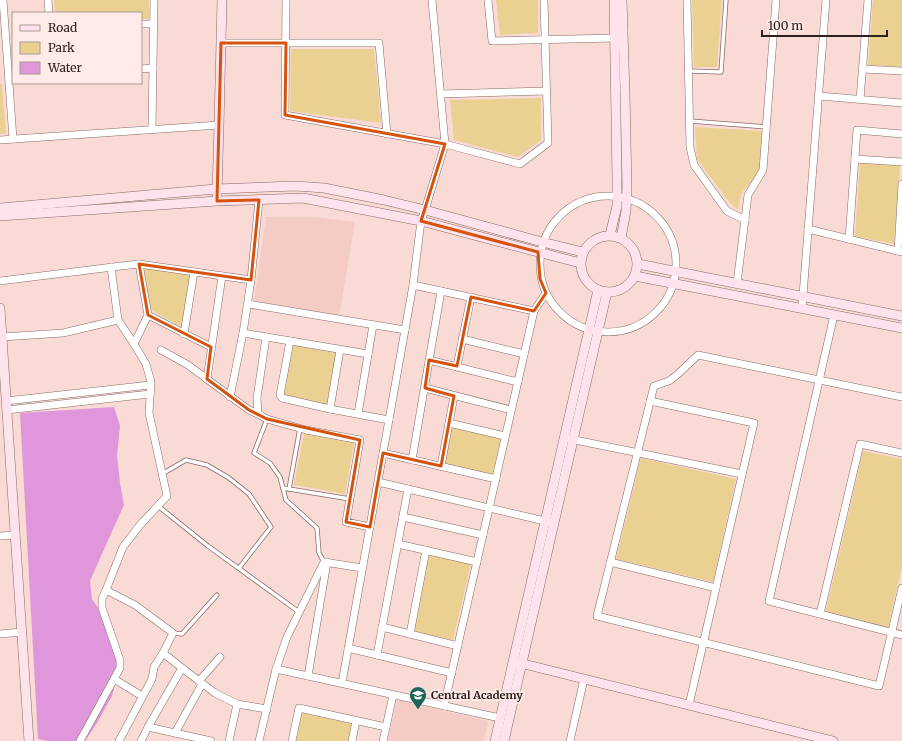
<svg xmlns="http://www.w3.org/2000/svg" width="902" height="741" viewBox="0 0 902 741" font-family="Merriweather,serif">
  <rect width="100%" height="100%" fill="#fadad5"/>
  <!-- built -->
  <g fill="#f4ccc5">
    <polygon points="266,217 315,217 355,222 339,316 254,301"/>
    <polygon points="397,700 488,721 484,741 388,741"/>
  </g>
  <!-- green -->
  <g fill="#ead192">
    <polygon points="54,0 149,0 149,19 141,19 141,13 55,13"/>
    <polygon points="496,0 538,0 538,33 500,35"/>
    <polygon points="692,0 722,0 717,67 694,67"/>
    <polygon points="873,0 902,0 902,67 868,65"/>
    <polygon points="291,49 374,49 381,123 290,111"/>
    <polygon points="0,84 2,84 6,133 0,134"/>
    <polygon points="541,98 541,140 518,157 454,140 450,100"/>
    <polygon points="695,127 762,131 759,171 741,194 738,210 729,202 697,159"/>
    <polygon points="860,162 900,166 894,244 855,236"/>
    <polygon points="144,268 190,275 183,328 151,310"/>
    <polygon points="293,345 336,353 327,405 284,396"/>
    <polygon points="451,425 501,437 492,476 443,464"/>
    <polygon points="304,434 354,443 345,494 294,485"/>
    <polygon points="863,451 902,459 902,566 888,627 826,611"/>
    <polygon points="641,458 736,479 713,582 616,559"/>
    <polygon points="429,555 471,564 453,640 414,632"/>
    <polygon points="302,713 353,724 349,741 296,741"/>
  </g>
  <!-- water -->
  <polygon fill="#e096da" points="114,407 120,426 117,456 120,483 124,505 109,538 90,581 92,599 107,620 121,661 112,696 97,723 85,741 48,741 38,739 20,413"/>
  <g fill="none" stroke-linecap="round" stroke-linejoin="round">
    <!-- lane casing -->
    <g stroke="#866b66" stroke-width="5">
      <g id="lane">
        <polyline points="689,71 721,72 726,0"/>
        <polyline points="690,121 767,127"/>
        <polyline points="267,419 254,453 270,463 280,477 286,500 317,528 319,553 324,562"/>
        <polyline points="162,474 186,460 207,465 229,478 249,494 271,527 239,568"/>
        <polyline points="283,488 350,499"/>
        <polyline points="289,489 300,428"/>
        <polyline points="158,506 208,546 299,612"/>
        <polyline points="173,633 182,634 217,595"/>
      </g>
    </g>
    <!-- street casing -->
    <g stroke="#866b66" stroke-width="8">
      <g id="street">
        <polyline points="3,0 13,139"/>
        <polyline points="48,0 49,13"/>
        <polyline points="286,0 285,115 445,144 520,164 548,143 544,0"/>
        <polyline points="488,0 492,41 615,38"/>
        <polyline points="687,0 690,147 694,165 727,211 745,220"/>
        <polyline points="141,24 153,24"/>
        <polyline points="221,43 379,43 387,134"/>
        <polyline points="141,69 153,68"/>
        <polyline points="863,69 902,71"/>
        <polyline points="441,94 547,91"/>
        <polyline points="819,96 902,103"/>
        <polyline points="860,99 868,0"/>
        <polyline points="152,129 154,0"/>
        <polyline points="0,140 219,125"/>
        <polyline points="855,159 902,162"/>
        <circle cx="608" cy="264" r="68"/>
        <polyline points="808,229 902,252"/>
        <polyline points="849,239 857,130 902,134"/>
        <polyline points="898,251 902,184"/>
        <polyline points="111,267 118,320 134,344 146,364 151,382 149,413 167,496 140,525 123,547 106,590 135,605 173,633 163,653 182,668 148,727 141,741"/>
        <polyline points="0,281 121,266 139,264 251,280"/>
        <polyline points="737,283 748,195 763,170 776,0"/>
        <polyline points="413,285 534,311"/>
        <polyline points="248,304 405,330"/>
        <polyline points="802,308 826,0"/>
        <polyline points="148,315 211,347"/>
        <polyline points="834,315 769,601 902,635"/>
        <polyline points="243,333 368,354"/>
        <polyline points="184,334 194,272"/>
        <polyline points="2,337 63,333 118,320"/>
        <polyline points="462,339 524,354"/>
        <polyline points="290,341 280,395 282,398 330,409 389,420"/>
        <polyline points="134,344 148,315 139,264"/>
        <polyline points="161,350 188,365 249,410 258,414 267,419 306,430 360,440 346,522 370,527"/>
        <polyline points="429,360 518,382"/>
        <polyline points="457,366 471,297"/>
        <polyline points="207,379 222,276"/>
        <polyline points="425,388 511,410"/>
        <polyline points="230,397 243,333 251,280 259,200"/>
        <polyline points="902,397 698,355 678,374 669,381 654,386 597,616 879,686 902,588"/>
        <polyline points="6,401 150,385"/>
        <polyline points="650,401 754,423 689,705"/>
        <polyline points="330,409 340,350"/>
        <polyline points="7,410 150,394"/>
        <polyline points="258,414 257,398 266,337"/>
        <polyline points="358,414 373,325"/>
        <polyline points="449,423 505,436"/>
        <polyline points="570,439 742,474"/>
        <polyline points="383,453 496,479"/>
        <polyline points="412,460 441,291"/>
        <polyline points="441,466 454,396"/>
        <polyline points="378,482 549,522"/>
        <polyline points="403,517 483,535"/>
        <polyline points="0,536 15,535"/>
        <polyline points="398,544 477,562"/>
        <polyline points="610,562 716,588"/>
        <polyline points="820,614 860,444 902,453"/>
        <polyline points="382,627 458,646"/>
        <polyline points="0,634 22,632"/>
        <polyline points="410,634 426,550"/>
        <polyline points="348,648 452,673"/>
        <polyline points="377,655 408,489"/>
        <polyline points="182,668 215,693 237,704 267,709"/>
        <polyline points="276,669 500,718"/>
        <polyline points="308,676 327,562"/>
        <polyline points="114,679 142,696"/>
        <polyline points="199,681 220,657"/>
        <polyline points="342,683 413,285 421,221 425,210 445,144 432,0"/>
        <polyline points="444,706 534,311 546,293"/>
        <polyline points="148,727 211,741"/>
        <polyline points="175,733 202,684"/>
        <polyline points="80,741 120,668 120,660 102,608 102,599 106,590"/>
        <polyline points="119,741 152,679 154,667 163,653"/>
        <polyline points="229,741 237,704"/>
        <polyline points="259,741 276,669 287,637 324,562 362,568"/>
        <polyline points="292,741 299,708 386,727"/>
        <polyline points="352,741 356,721"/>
        <polyline points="383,741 393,695"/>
        <polyline points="570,741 584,679"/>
      </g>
    </g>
    <!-- secondary casing -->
    <g stroke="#866b66" stroke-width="10">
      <g id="secondary">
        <polyline points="217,194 219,125 222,0"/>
        <polyline points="0,208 216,189 296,186 324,188 384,200 425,210 542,242 583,252"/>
        <polyline points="0,216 217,201 303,198 421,221 580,263"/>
        <polyline points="610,235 617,206 617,178 614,0"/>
        <circle cx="609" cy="264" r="28"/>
        <polyline points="621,238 626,211 627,187 625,93 622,0"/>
        <polyline points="638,264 902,316"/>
        <polyline points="635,276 902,328"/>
        <polyline points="0,308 29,741"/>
        <polyline points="516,662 833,741"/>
        <polyline points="495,741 598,290"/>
        <polyline points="504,741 607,292"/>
      </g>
    </g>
    <!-- lane -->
    <use href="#lane" stroke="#fff" stroke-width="3.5"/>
    <!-- street -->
    <use href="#street" stroke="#fff" stroke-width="7"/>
    <!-- secondary -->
    <use href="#secondary" stroke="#ffe3ec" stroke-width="9"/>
  </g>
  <!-- marked area -->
  <path fill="none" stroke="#d5530e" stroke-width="3" stroke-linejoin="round" d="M221,43h65l-1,72 160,29 -24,77 117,31 2,27 6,14 -12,18 -63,-14 -14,69 -28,-6 -4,28 29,8 -13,70 -58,-13 -13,74 -24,-5 14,-82 -93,-21 -18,-9 -42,-31 4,-32 -63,-32 -9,-51 112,16 8,-80 -42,1z"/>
  <!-- icons -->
  <defs>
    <g id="school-pin" transform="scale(0.9)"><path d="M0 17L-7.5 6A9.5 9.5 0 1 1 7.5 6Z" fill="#1c6458" stroke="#feebe7"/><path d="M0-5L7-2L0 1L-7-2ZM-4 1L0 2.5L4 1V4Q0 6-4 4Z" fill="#fff"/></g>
  </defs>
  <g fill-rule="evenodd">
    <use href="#school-pin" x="418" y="695"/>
  </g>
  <g text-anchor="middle" stroke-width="4" stroke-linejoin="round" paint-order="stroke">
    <!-- poi labels -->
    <g font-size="11" font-weight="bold" fill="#2d211f" stroke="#feebe7" text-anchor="start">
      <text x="431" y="699">Central Academy</text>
    </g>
  </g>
  <!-- legend -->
  <rect x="12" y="12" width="130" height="72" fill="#feebe7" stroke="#aa9a97"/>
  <rect x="20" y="25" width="20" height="6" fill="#ffe3ec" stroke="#aa9a97"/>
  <text x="48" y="32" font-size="12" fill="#2d211f">Road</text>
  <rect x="20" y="42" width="20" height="12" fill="#ead192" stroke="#aa9a97"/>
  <text x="48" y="52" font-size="12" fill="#2d211f">Park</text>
  <rect x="20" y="62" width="20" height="12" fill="#e096da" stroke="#aa9a97"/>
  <text x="48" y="72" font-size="12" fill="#2d211f">Water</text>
  <!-- scale -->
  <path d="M762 30v6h125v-6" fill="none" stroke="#2d211f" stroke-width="2"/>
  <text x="768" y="30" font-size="12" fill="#2d211f" stroke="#feebe7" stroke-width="3" paint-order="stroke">100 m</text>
</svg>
